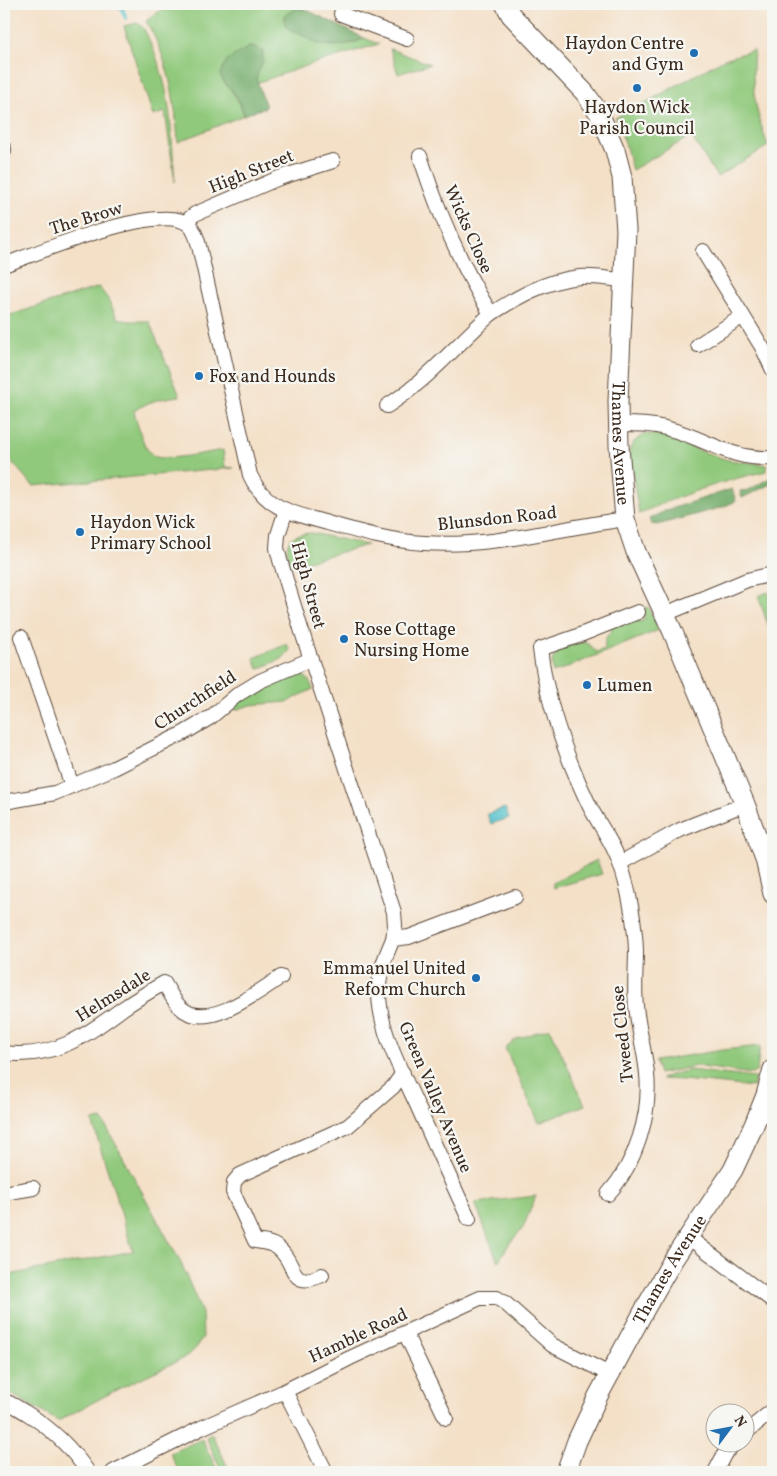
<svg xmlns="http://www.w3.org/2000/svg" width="777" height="1476" viewBox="0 0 777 1476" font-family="Vollkorn,serif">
  <rect width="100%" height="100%" fill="#f6f6f2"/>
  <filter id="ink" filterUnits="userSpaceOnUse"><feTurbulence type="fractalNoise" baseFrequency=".02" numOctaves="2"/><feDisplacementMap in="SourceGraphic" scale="10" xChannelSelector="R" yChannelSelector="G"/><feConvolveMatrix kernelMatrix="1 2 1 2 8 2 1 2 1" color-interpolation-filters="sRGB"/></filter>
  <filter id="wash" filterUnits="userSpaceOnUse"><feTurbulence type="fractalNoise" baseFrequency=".0096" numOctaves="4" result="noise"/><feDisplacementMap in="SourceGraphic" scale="20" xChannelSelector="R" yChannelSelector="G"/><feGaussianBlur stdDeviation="1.12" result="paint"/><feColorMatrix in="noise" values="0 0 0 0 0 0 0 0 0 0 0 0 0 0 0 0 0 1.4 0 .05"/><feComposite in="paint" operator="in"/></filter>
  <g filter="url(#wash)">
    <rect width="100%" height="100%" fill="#f4e0c7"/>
    <!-- green -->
    <g fill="#90c97c" stroke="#667a4d">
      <path d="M169,4h126l10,5c-9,-1 -14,1 -21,7 0,15 10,15 20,20 3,1 4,4 7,5 16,8 39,5 53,-3l15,6 -64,19 -59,20v-5l7,-17 -14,-14 -6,4 -12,39 9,14 4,11 -66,27c-3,-44 -9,-82 -32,-121z"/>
      <path d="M137,23c7,3 10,12 13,19 22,47 21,89 25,140l-10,-70 -12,4 -29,-90z"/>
      <polygon points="390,49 430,64 398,74"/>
      <path d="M754,50c-3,39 1,59 14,96l-51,31 -26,-41 -59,34 -7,-27 -10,-25 39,-20 70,-39z"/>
      <path d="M99,287l9,12 9,19 11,3h21l31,75c-17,2 -32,5 -46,15 3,11 9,39 20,45 9,6 57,-4 69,-6l2,17 9,1 -201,18 -29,-33v-136z"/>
      <path d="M645,434l20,1 33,15 30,10 40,5 -2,6c-43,10 -87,24 -127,43l-10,-62c3,-10 7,-13 16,-18z"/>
      <path d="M312,533l55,12 -77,21c-6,-23 -4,-32 22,-33z"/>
      <polygon points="768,592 773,607 773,639 758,596"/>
      <path d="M648,607l11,23 -106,43 -1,-12c5,-12 23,-24 36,-17 3,2 6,6 8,8l9,-3c-1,-9 0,-12 7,-18l-2,-5 27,-7 3,3 5,-3 -3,-10z"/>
      <polygon points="287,644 290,650 282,659 258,669 254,658"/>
      <path d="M289,672c14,1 19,4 24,17l-26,13 -36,3 -16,5 -2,-4 15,-13z"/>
      <polygon points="597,860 602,874 553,888 553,883"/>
      <polygon points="550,1028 585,1105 539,1123 505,1048 516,1039"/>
      <polygon points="760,1046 757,1071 752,1074 696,1066 659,1074 655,1061 722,1050"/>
      <polygon points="690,1070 755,1078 753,1087 683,1080 661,1079 670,1075"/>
      <polygon points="102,1119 182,1265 202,1313 203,1337 197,1347 188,1356 120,1388 58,1421 4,1390 4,1276 133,1251 92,1121"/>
      <polygon points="536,1196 523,1228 509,1244 498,1262 475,1203"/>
      <polygon points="212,1434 230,1472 222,1472 206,1437"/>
      <polygon points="202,1439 218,1472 179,1472 170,1453"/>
    </g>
    <!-- forest -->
    <g fill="#74ad6c" stroke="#586c45">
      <path d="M297,8l8,1 59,29c-14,8 -37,11 -53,3 -3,-1 -4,-4 -7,-5 -11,-5 -20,-3 -20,-20l6,-4z"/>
      <path d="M249,47h7l7,5v9l-7,17 10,29 -22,8c-2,-7 -5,-15 -10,-22 -6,-7 -11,-10 -14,-19l7,-14z"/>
      <polygon points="773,476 773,483 742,498 740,491 749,490"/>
      <polygon points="732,489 736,501 723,507 657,525 651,524 649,519 667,510"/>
    </g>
    <!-- water -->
    <polygon fill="#55c2cc" stroke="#487675" points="505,808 509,818 491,824 487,814"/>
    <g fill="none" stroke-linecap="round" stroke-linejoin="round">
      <!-- stream -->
      <polyline stroke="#55c2cc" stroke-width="4" points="120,4 126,18"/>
    </g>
  </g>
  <g filter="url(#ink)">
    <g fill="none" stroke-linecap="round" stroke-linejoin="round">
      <!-- street casing -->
      <g stroke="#574537" stroke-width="16">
        <g id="street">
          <polyline points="343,4 341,14 407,39"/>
          <polyline points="4,149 4,151"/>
          <path d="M420,156c18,56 40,108 71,158 26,-17 56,-34 89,-37 14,-1 29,2 43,3"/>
          <polyline points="188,223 190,218 195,214 279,178 333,161"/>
          <polyline points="703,251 762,347 773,370"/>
          <path d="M4,265c33,-12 155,-63 184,-41 8,6 11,21 13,31l49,220c15,33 41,38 74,47 32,9 66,19 100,21 67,5 135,-15 201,-24"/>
          <polyline points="698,345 743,316"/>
          <path d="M387,406c39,-24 69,-61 104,-92"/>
          <path d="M618,424c17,0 34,0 51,5 39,10 60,31 104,29"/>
          <polyline points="286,510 278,535 277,548 280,560 302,632 394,912 395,925 393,939"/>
          <polyline points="665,614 747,580 773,574"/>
          <polyline points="21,637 72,786"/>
          <polyline points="4,802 55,793 114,768 184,733 211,717 237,695 260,681 311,659"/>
          <polyline points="620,863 680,830 745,804"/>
          <path d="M4,1053c49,6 80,-16 118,-44 13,-9 28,-18 42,-26 5,8 9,17 15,23 26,28 78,-14 102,-29"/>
          <polyline points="4,1193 33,1188"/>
          <path d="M608,1194c28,-31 43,-79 39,-120 -2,-23 -9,-45 -11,-68 -2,-18 0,-37 0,-56 -1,-26 -7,-62 -16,-86 -6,-20 -20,-38 -30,-57 -24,-50 -43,-103 -50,-158l35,-12 63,-25"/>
          <path d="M469,1219c-18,-38 -35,-76 -52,-114 -16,-35 -37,-73 -38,-111 -1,-20 6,-37 14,-55l16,-2 106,-40"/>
          <polyline points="688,1237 773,1301"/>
          <path d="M322,1275c-34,15 -24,-11 -44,-27 -6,-5 -15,-6 -23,-7l-22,-49 1,-10 6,-7 108,-49 45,-39 10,-14"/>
          <polyline points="405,1333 446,1418"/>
          <polyline points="285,1391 326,1472"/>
          <path d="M4,1401c7,2 14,7 21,11 26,16 46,35 63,60"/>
          <polyline points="744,1434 773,1410"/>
          <polyline points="113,1472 201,1428 285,1391 350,1358 480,1298 497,1298 505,1303 552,1345 609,1374"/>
          <polyline points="715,1472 725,1453 734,1444"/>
        </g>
      </g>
      <!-- secondary casing -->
      <g stroke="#574537" stroke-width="21">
        <g id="secondary">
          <path id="s1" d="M505,4l6,11 74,78 14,20 16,37 7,27 4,53 -8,171 1,45 6,73 11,33 36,78 73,174 20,55 8,35"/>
          <path id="s2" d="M566,1472l11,-31 21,-45 48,-89 27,-47 60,-90 21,-45 12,-30 7,-26"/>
        </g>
      </g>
      <!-- street -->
      <use href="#street" stroke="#fff" stroke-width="14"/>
      <!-- secondary -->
      <use href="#secondary" stroke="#fff" stroke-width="19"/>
    </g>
  </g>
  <!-- markers -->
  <g fill="#1f6fb2" stroke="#f6f6f2" stroke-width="2">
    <circle cx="694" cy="53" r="5"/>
    <circle cx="637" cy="88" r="5"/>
    <circle cx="199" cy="376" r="5"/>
    <circle cx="80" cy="532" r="5"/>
    <circle cx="344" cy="639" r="5"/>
    <circle cx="587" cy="685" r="5"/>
    <circle cx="476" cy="978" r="5"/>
  </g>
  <g text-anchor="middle" stroke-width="4.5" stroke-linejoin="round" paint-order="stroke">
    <!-- poi labels -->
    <g font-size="18" fill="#3b2a1e" stroke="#f6f6f2" text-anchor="start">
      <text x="684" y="49" text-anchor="end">Haydon Centre<tspan x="684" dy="21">and Gym</tspan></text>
      <text x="637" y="113" text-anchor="middle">Haydon Wick<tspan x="637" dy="21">Parish Council</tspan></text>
      <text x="209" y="382">Fox and Hounds</text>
      <text x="90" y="528">Haydon Wick<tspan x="90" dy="21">Primary School</tspan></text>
      <text x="354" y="635">Rose Cottage<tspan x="354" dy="21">Nursing Home</tspan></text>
      <text x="597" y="691">Lumen</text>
      <text x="466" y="974" text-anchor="end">Emmanuel United<tspan x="466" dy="21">Reform Church</tspan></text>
    </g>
    <!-- street labels -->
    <g font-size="18" fill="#3b2a1e" stroke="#f6f6f2">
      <text transform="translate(251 171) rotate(-22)" y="6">High Street</text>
      <text transform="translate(86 218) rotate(-17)" y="6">The Brow</text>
      <text transform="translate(469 229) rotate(66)" y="6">Wicks Close</text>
      <text dy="6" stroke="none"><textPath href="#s1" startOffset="479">Thames Avenue</textPath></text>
      <text transform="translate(497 518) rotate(-6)" y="6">Blunsdon Road</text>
      <text transform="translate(309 585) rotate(75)" y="6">High Street</text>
      <text transform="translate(195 700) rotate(-33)" y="6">Churchfield</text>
      <text transform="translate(113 995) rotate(-32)" y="6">Helmsdale</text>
      <text transform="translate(622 1034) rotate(-96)" y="6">Tweed Close</text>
      <text transform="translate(436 1097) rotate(67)" y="6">Green Valley Avenue</text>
      <text dy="6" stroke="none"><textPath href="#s2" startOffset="228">Thames Avenue</textPath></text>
      <text transform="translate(358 1335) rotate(-25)" y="6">Hamble Road</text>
    </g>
  </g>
  <!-- margin -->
  <rect width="777" height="1476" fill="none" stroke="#f6f6f2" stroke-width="20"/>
  <!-- north arrow -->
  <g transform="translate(730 1428) rotate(58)"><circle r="24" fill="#f6f6f2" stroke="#aba49d"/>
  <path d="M0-4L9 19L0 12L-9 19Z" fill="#1f6fb2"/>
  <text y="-8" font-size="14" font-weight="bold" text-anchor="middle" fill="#3b2a1e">N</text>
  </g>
</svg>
